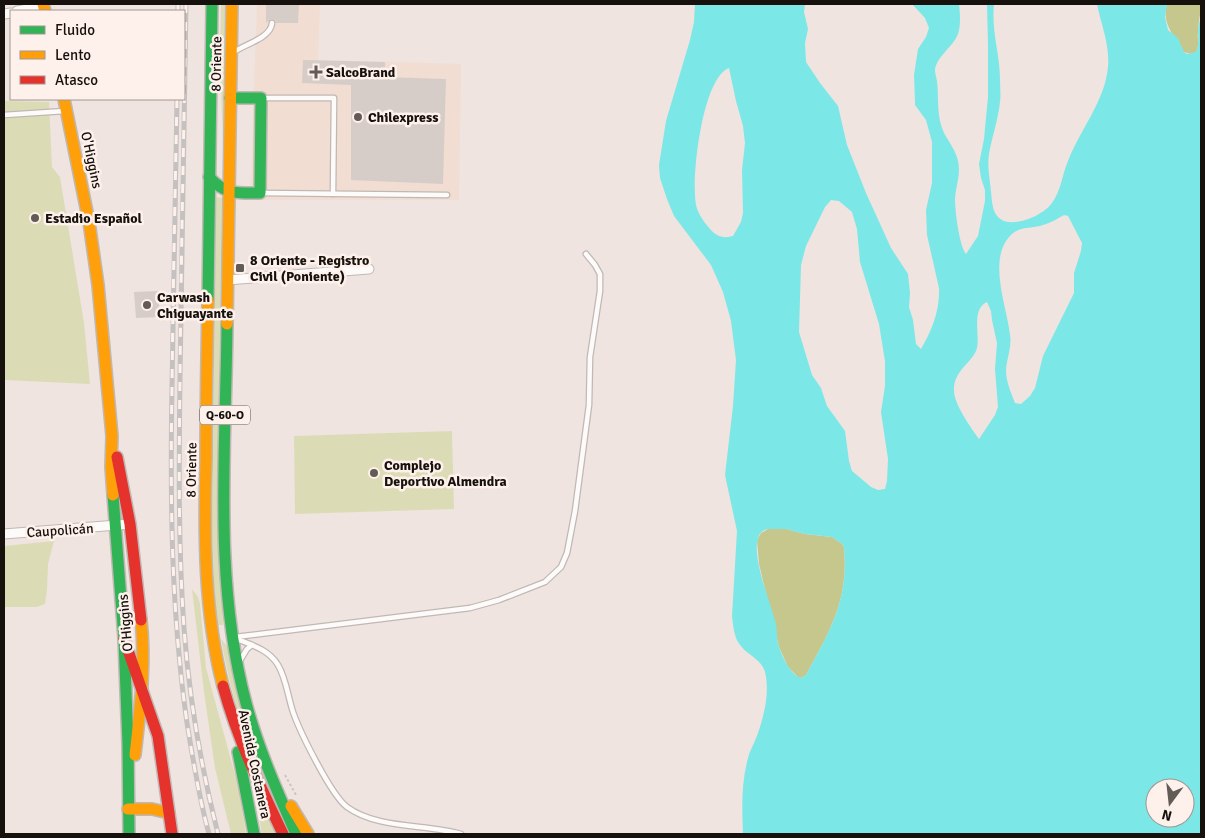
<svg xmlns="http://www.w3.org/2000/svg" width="1205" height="838" viewBox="0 0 1205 838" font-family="Signika,sans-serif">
  <rect width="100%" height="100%" fill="#efe4df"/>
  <!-- built -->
  <polygon fill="#f1ddd2" points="257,4 320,4 318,60 461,64 459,200 250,200"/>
  <!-- green -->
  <g fill="#dbdcb6">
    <polygon points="221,4 227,4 224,173 220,60"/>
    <polygon points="4,101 49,102 52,167 60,177 84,323 90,384 4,380"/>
    <polygon points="216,197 222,198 218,447 218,524 223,625 217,625 215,615 212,520"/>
    <polygon points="452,431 454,509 295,514 294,436"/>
    <polygon points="54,541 48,564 47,590 45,604 37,607 4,607 4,546"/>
    <polygon points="192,589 198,597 200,604 206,668 238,786 246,834 231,834 215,768 204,692"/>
    <path d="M221,639l6,7 7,31 30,95c-24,-42 -34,-86 -43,-133z"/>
    <polygon points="255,794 276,834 262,834"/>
  </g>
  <!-- forest -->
  <g fill="#c5c78d">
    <path d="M1167,4h34c0,10 -3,18 -3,28 -1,7 2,13 -2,20l-5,2 -7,-2c-9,-15 -23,-29 -17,-48z"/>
    <path d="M768,529h18l19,5 27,3 9,6 3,4c5,53 -14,84 -38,128l-5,3 -3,-1 -10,-10 -9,-20 -20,-83 -2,-24 4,-7z"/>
  </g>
  <!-- water -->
  <path fill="#7ce7e7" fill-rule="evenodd" d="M695,4h110l-1,8 4,17 -3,14 1,19 14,21 18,23 9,39 19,48 25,55 17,26 2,19 -1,14 4,13 3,24 5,5c11,-19 19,-39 18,-61l-12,-53 -1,-25 6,-27v-41l-6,-22 -11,-15v-4l-1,-26 4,-26 8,-12 3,-9 -4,-10 -13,-14h47c1,9 2,21 -1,30 -5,13 -20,21 -23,35 0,5 1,7 2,12 2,18 -1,35 7,52 5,9 12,18 14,28 3,13 -2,24 -3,38 0,11 4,46 11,55l12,-18 7,-35v-11l-4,-12 -2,-14 5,-25 4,-42v-52l-1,-41h7c-3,26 6,50 6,75 0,8 1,16 0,23 -2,18 -8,35 -11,52 -2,13 1,25 2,38 1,8 1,19 7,25 12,13 45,-1 54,-14 9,-12 10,-28 16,-42 12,-31 37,-60 40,-94 2,-23 -7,-42 -11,-63h70l-2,13 3,13 10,8 6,14 3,2 9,-2c5,-11 -1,-23 5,-34v816h-458c-1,-26 -2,-50 5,-76 2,-8 7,-16 10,-25 6,-17 11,-38 8,-56 -2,-19 -19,-20 -28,-35 -4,-7 -5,-17 -6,-26l5,-85 -12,-56 8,-69 3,-46 -5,-39 -8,-29 -12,-27 -37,-49 -7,-17 -7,-21 -1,-13 7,-44 24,-81 4,-18zM729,68l7,33 7,25 2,17 -3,27 1,43 -2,9 -8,14c-10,3 -17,0 -23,-7 -6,-7 -12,-15 -14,-24 -5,-26 6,-127 33,-137zM831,200l8,1 13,11 5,17 3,33 19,62 6,37v25l-4,26 7,47 -1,22 -2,8 -7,1 -7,-3 -19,-16 -3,-10 -4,-30 -18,-25 -6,-18 -9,-13 -13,-43 2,-67 5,-19 19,-39zM1064,215l4,1 14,27 -1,8 -7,22v20l-31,63 -8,32 -5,8 -9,8 -6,-1c-4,-11 -9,-21 -9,-33 1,-12 6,-24 4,-35 -3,-27 -20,-69 -4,-94 11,-17 23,-11 37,-16 8,-2 15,-7 21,-10zM987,302l4,9 1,9 5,23 -2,26 3,38 -3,8 -16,24c-8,-11 -25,-35 -25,-48 -1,-21 19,-28 23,-43 3,-13 -6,-39 10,-46zM768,529h18l19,5 27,3 9,6 3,4c5,53 -14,84 -38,128l-5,3c-11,-4 -18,-20 -22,-31 -3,-8 -1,-18 -4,-26 -5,-20 -23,-63 -17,-82 1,-6 5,-9 10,-10zM1155,788h30v30h-30z"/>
  <!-- building -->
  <g fill="#d6cdc8">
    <polygon points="266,4 299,4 298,23 276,23 275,20 271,19 266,23"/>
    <polygon points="303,60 385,62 385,77 446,79 443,184 351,180 351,85 302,83"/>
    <polygon points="158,291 160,317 136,318 134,292"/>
  </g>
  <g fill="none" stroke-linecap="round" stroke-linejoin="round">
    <!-- lane casing -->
    <g stroke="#c0b8b4" stroke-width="7">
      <g id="lane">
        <path d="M234,52c11,-8 37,-14 38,-29"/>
        <polyline points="263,98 334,98 333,194"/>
        <polyline points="4,115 65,111"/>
        <polyline points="261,193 447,195"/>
        <polyline points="235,637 470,608 499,600 545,582 561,567 567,553 575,511 589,405 590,357 600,291 600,274 595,265 586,254"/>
        <path d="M237,639c15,6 32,11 41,26 8,13 10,32 15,47 7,20 38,83 54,95 30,22 79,17 114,27"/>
        <polyline points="241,659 247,649 252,645"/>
      </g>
    </g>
    <!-- street casing -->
    <g stroke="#c0b8b4" stroke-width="11">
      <g id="street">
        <polyline points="17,11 44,6"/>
        <polyline points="4,14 11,13"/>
        <polyline points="227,280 369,269"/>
        <polyline points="4,534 130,524"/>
      </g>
    </g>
    <!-- fast casing -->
    <g stroke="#c0b8b4" stroke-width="14">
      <g id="fast">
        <path d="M209,177c16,18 29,16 51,16l1,-95h-31"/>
        <polyline points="208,300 212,4"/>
        <path d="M227,324c-1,125 -14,256 19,379 12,45 31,88 50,131"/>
        <polyline points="113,495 124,639 128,744 129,834"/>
        <polyline points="238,752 254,834"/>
      </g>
    </g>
    <!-- slow casing -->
    <g stroke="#c0b8b4" stroke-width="14">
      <g id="slow">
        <polyline points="43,4 45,11"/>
        <polyline points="64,99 89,222 98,285 112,436 111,467 113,495"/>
        <path d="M208,300c-1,53 -2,106 -2,159 -2,76 -2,154 17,227"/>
        <polyline points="227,324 232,4"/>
        <path d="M135,755c5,-45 11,-90 6,-135"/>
        <polyline points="291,806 308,834"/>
        <polyline points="128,809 152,809 169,813"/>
      </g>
    </g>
    <!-- jam casing -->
    <g stroke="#c0b8b4" stroke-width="14">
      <g id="jam">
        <polyline points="117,457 130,524 141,620"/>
        <polyline points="124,639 158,736 172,834"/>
        <path d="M223,686c14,52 37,100 60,148"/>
      </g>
    </g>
    <!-- path -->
    <polyline stroke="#c8c5c3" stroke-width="2" stroke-dasharray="2.5 2.5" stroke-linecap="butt" points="285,775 296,795"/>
    <!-- lane -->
    <use href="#lane" stroke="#fdfbfa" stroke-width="4.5"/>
    <!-- street -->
    <use href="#street" stroke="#fdfbfa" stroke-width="9"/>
    <!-- fast -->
    <use href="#fast" stroke="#30b455" stroke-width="11"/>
    <!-- slow -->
    <use href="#slow" stroke="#ff9f0a" stroke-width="11"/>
    <!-- jam -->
    <use href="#jam" stroke="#e5322d" stroke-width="11"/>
    <!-- rail casing -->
    <g stroke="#c4c1c0" stroke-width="5">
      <g id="rail">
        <path d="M186,4c-2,124 -5,248 -6,373 -1,83 -2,167 4,251 5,69 17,139 34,206"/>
        <polyline points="178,11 178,4"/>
        <path d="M177,99c-2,96 -4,192 -5,288 -2,112 -1,224 15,336 6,37 12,75 22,111"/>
      </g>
    </g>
    <!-- rail -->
    <use href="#rail" stroke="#fef1eb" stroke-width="3" stroke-dasharray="9" stroke-linecap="butt"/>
  </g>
  <!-- markers -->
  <g fill="#635b56" stroke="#fef1eb" stroke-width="2">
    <path d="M313.5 64.5h5v5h5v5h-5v5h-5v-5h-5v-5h5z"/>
    <circle cx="358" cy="117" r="5"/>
    <circle cx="35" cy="218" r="5"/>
    <rect x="235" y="263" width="10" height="10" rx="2.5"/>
    <circle cx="147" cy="305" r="5"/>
    <circle cx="374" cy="473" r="5"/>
  </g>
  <g text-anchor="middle" stroke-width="5" stroke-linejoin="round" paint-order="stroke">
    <!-- shield labels -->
    <rect fill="#fef1eb" stroke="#5c5450" stroke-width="1" x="200" y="405.5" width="50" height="19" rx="4"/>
    <g font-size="12" font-weight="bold" fill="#17110d">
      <text x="225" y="419">Q-60-O</text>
    </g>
    <!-- street labels -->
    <g font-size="14" fill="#17110d" stroke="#fef1eb">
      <text transform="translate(216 64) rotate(-89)" y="5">8 Oriente</text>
      <text transform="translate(92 160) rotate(78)" y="5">O'Higgins</text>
      <text transform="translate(191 470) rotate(-89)" y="5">8 Oriente</text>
      <text transform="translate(60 530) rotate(-4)" y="5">Caupolicán</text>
      <text transform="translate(125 623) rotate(-95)" y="5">O'Higgins</text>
      <text transform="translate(255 764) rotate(78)" y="5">Avenida Costanera</text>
    </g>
    <!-- poi labels -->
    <g font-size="14" font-weight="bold" fill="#17110d" stroke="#fef1eb" text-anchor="start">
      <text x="326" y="77">SalcoBrand</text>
      <text x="368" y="122">Chilexpress</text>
      <text x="45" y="223">Estadio Español</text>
      <text x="250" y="265">8 Oriente - Registro<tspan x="250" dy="16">Civil (Poniente)</tspan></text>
      <text x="157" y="302">Carwash<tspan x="157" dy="16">Chiguayante</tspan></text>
      <text x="384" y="470">Complejo<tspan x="384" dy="16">Deportivo Almendra</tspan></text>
    </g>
  </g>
  <!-- border -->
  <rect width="1205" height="838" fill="none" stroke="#17110d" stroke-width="10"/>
  <!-- legend -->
  <rect x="10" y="10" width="175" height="90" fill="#fef1eb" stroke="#a29792"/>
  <rect x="20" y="26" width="25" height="8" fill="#30b455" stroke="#a29792"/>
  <text x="55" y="35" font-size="15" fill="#17110d">Fluido</text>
  <rect x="20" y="51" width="25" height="8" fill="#ff9f0a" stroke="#a29792"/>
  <text x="55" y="60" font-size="15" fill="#17110d">Lento</text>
  <rect x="20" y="76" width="25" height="8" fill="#e5322d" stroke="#a29792"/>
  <text x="55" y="85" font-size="15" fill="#17110d">Atasco</text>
  <!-- north arrow -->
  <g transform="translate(1170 803) rotate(195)"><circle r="24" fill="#fef1eb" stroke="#a29792"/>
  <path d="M0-4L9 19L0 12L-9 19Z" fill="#635b56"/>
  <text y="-8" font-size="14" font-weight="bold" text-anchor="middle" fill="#17110d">N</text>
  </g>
</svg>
